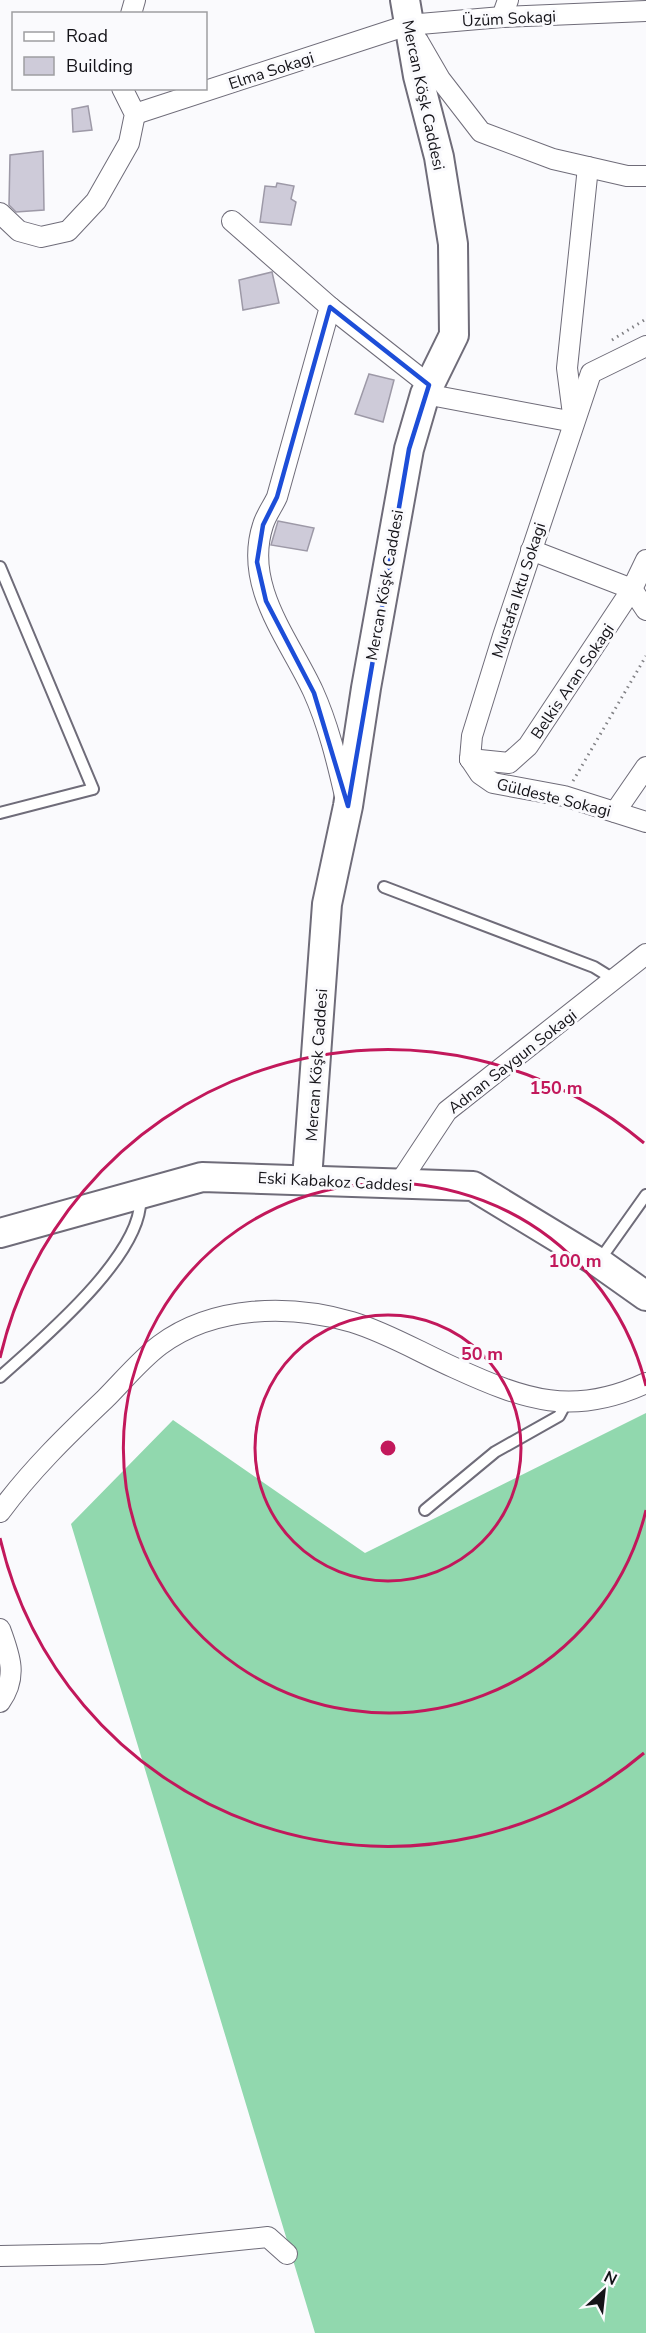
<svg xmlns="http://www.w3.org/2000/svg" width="646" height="2333" viewBox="0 0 646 2333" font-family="'Nunito Sans',sans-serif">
  <rect width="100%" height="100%" fill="#fafafd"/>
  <!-- forest -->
  <polygon fill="#91d8ae" points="646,1413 646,2333 315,2333 71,1524 173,1420 365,1553"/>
  <!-- building -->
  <g fill="#cecbd9" stroke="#9d99a7" stroke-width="1.5">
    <polygon points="88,106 92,130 73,132 72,109"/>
    <polygon points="43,151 44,210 16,212 9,205 10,155"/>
    <polygon points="277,183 294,186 291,199 296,202 291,225 260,222 265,186 276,187"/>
    <polygon points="272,272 279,303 243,310 239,280"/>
    <polygon points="369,374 394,380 383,422 355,414"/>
    <polygon points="278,521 314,528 307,551 271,545"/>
  </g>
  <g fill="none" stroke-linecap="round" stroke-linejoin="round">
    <!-- lane casing -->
    <g stroke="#6f6c79" stroke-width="14">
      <g id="lane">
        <polyline points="0,567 93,789 0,813"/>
        <polyline points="384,887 594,967 615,980"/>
        <polyline points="599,1261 646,1195"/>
        <path d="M0,1377c40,-36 146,-124 140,-181"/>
        <polyline points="425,1510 495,1452 559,1416 566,1403"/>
      </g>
    </g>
    <!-- street casing -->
    <g stroke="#6f6c79" stroke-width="22">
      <g id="street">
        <polyline points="131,14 135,0"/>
        <polyline points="502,17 508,0"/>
        <polyline points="418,41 440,79 481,132 553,159 627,176 646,176"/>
        <polyline points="135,114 408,25 502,17 646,11"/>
        <polyline points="0,213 19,231 41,237 68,231 96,201 129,143 135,114 122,88"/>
        <path d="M232,221l98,86 -53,190c-4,9 -11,18 -14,28 -20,61 26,114 50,166 15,33 24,70 32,105"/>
        <polyline points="330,307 429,385"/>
        <polyline points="425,394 574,422 567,368 588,167"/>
        <polyline points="531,550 632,589 646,610"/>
        <polyline points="470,759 472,736 503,636 591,373 646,346"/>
        <polyline points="470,759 509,763 528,746 632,589 646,560"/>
        <polyline points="470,759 480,774 493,783 564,796 646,822"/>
        <polyline points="615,812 646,767"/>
        <polyline points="398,1185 447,1111 646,954"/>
        <path d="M0,1512c31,-42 67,-77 105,-113 18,-18 35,-39 55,-54 54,-40 130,-41 192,-23 36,11 69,31 103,46 70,32 118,49 191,15"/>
        <path d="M0,1629c10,27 18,48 0,73"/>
        <polyline points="0,2256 102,2254 268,2237 287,2254"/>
      </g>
    </g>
    <!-- secondary casing -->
    <g stroke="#6f6c79" stroke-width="32">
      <g id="secondary">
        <polyline points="307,1179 327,904 348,806 366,688 409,449 425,394 454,335 453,244 439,157 418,76 405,0"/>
        <polyline points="0,1233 202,1177 473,1186 598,1262 646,1296"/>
      </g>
    </g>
    <!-- path -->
    <g stroke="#818185" stroke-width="3" stroke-dasharray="1.5 4.5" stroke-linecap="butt">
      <polyline points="612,340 646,319"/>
      <polyline points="573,781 646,656"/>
    </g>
    <!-- lane -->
    <use href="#lane" stroke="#fff" stroke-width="10"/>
    <!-- street -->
    <use href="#street" stroke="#fff" stroke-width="20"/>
    <!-- secondary -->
    <use href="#secondary" stroke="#fff" stroke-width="28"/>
  </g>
  <!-- marked area -->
  <path fill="none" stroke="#1d4ed8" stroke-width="4.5" stroke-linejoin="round" d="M330,307l99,78 -20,64 -61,357 -34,-113 -48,-92 -9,-39 6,-37 14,-28z"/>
  <!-- distance rings -->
  <g fill="none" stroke="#c2185b" stroke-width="3">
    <circle cx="388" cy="1448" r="133"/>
    <path d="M646 1510A265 265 0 1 1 646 1386"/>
    <path d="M644 1753A398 398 0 0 1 0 1538M0 1358A398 398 0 0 1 644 1143"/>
  </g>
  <g text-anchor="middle" stroke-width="6" stroke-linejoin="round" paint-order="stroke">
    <!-- street labels -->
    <g font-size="16" fill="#141318" stroke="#fafafd">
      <text transform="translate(509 18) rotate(-3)" y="6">Üzüm Sokagi</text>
      <text transform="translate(271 70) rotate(-18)" y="6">Elma Sokagi</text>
      <text transform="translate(424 95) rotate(78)" y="6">Mercan Köşk Caddesi</text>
      <text transform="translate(384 585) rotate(-80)" y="6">Mercan Köşk Caddesi</text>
      <text transform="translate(518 590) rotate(-72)" y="6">Mustafa Iktu Sokagi</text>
      <text transform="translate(572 681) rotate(-56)" y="6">Belkis Aran Sokagi</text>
      <text transform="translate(554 797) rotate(14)" y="6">Güldeste Sokagi</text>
      <text transform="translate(512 1061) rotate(-38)" y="6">Adnan Saygun Sokagi</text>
      <text transform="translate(316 1065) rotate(-86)" y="6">Mercan Köşk Caddesi</text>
      <text transform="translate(335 1181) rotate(3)" y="6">Eski Kabakoz Caddesi</text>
    </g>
  </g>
  <circle cx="388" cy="1448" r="9" fill="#c2185b" stroke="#fafafd" stroke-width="3"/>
  <g font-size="18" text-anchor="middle" font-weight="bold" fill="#c2185b" stroke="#fafafd" stroke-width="6" stroke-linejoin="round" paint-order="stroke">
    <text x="556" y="1094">150 m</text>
    <text x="575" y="1267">100 m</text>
    <text x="482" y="1360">50 m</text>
  </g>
  <!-- legend -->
  <rect x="12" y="12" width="195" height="78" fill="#fafafd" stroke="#9e9ea1" stroke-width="1.5"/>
  <rect x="24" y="32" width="30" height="9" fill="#ffffff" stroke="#9e9ea1" stroke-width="1.5"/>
  <text x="66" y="42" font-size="18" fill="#141318">Road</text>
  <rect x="24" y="57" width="30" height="18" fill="#cecbd9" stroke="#9e9ea1" stroke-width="1.5"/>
  <text x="66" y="72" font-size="18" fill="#141318">Building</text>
  <!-- north arrow -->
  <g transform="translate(604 2291) rotate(27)" stroke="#fafafd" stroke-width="4.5" paint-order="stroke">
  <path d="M0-4.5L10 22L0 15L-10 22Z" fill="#141318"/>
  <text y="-9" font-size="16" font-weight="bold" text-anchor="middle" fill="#141318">N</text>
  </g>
</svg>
